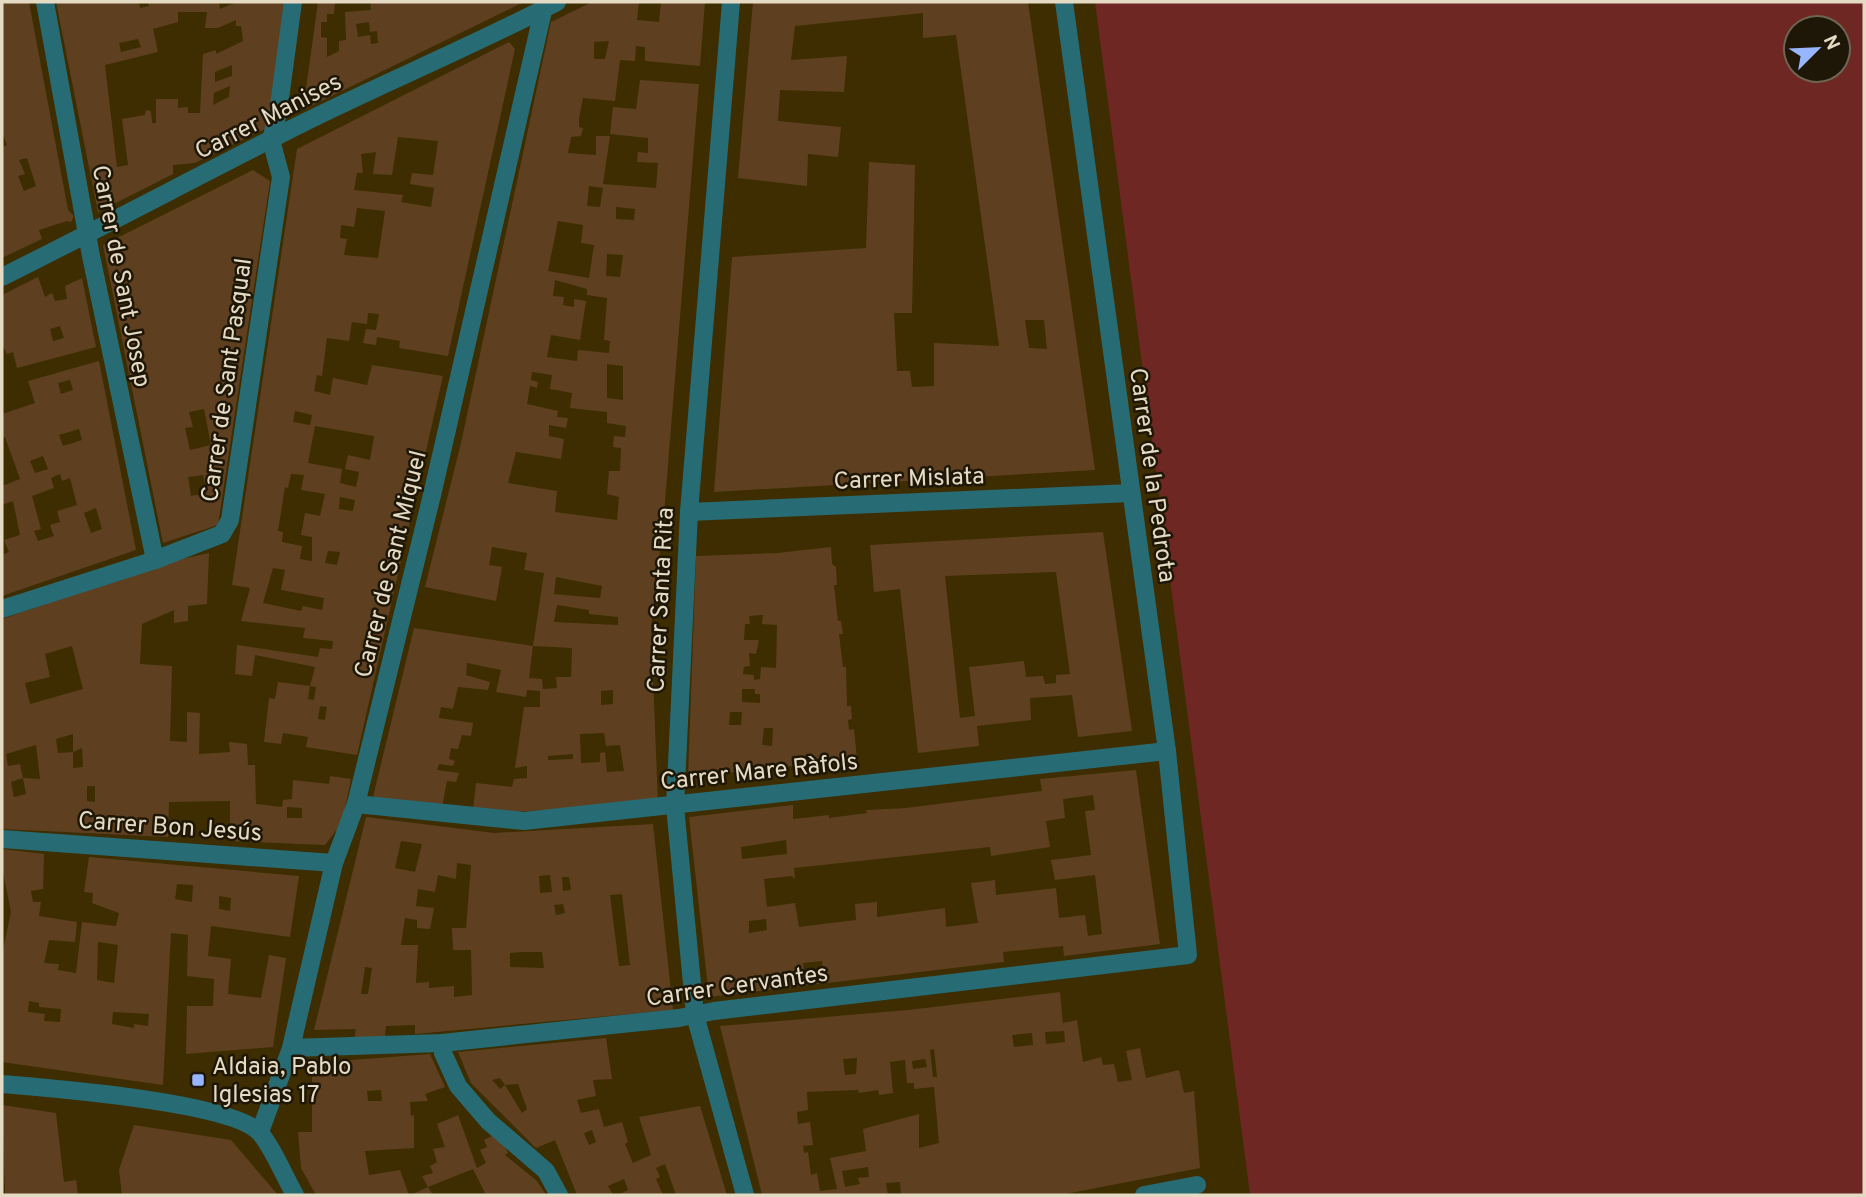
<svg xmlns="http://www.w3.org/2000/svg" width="1866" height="1197" viewBox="0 0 1866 1197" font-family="Overpass,sans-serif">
  <rect width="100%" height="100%" fill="#3d2d00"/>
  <!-- grass -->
  <path fill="#6f2723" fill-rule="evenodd" d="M1095,2h769v1193h-614zM1796,28h42v42h-42z"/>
  <!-- building -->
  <g fill="#5e4020" fill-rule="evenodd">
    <path d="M2,2h27l39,208 6,6 -3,6 -4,-1 -28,9 3,9 -40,19v-111l5,-2 -5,-13zM27,158l9,28 -12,5 -6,-15 7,-2 -6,-14z"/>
    <path d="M56,2h83l1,6 9,-2 -1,-4h71l1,7 17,-7h48l-16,125 -74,36 -22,2v9l-75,38zM178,12h29l-2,16h13l18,-8v6h5l2,15 -27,13v-4l-13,4 -3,59h-12v-6l-10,1v-9h-22v24h-4l-1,-12 -5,-1 -1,5 -23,4 6,46 -11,2 -12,-102 53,-13 -5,-23 25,-7zM138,39l3,8 -20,5 -2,-9zM232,65v11l-17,6v-10zM230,86l-1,11 -16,8 1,-12z"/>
    <path d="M318,2h17l-1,12h-7v8h-6v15l6,1v19l12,-6v-10l7,-1 -1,-28 26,-2 -1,-8h154l-221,108zM369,22l1,10 7,-1 1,12 -7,1 -1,-9 -12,2 -2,-13z"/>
    <path d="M592,2h47l-2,18 22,2 2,-20h44l-5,64 -55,-5v-14l-9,-1 -1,15 -15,-1 -5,41 -32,-3 -4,20v9l4,1 -2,8 -10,1 -3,16 28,2v-19h14l-7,48 53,4 2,-25 -21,-1 1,-10 10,1v-15l-38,-4 3,-27 23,2 4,-29 59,4 -36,442 -12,100 7,178 -150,8 -35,-2 3,-27 36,4 2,-8 13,-1v-12l-12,2 9,-61h16v-16l-13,-1 -1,7 -30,-5 5,-22 -34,-7 -1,12 24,7 -2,8 -30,-3 -5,22 -12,-2 -2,11 34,5 -2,13 -9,-1 -4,14 -7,-1 -2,11 6,2 -2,5 -14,-2 -2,6 22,3 -3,9 -9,-1 -5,27 -69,-11 41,-169 119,18 -4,32 13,1 1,10 14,-1 -1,-11h15l1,-29 -39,-2 11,-73 -20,-3 3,-17 -35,-6 -3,18 13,2 -6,34 -71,-14 36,-144 90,-421zM609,41l-4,18h-11v-17zM589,186l14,2 -3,19 -13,-1zM616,207l19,2 -1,11 -18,-1zM558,221l25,4 -2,18 13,2 -5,33 -41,-7zM607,254l16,1 -3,22 -14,-1zM555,280l32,9v6l20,3 -3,42 6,1 -1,12 -31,-3 -1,11 -30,-4 4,-22 29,5 6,-39 -12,-2v8l-11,-2 1,-8 -11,-1zM607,364l16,2v34l-16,-2zM532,372l20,3 -2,14 22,4 -2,15 37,4v11l19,3 -1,11 -11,-1 -1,11 8,1 -1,23h-11l-2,23 12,3 -2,23 -62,-8 2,-21 -49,-8 8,-31 45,7 3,-20 -15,-3v-11l17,3 2,-10 -11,-1 1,-6 -31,-7 3,-18 7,2 1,-6 -7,-2zM556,577l46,9 -2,12 -46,-4zM557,605l32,5v4l29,3v8l-64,-3zM613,690v14l-12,1v-14zM604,733l2,13 14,-1 4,26 -17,1 -2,-20 -5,1v9l-19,1 -1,-29zM573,754v5l-25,1v-4z"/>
    <path d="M753,2h275l67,468 -381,22 18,-235 134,-9 3,-86 46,3 -3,148h-18l3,58h13l2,16 22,-1v-43l65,3 -43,-311 -33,3v-25l-128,13 -4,34 56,-4 -3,36 -64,-2 -2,31 63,6 -3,30 -30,-3 -1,32 -69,-8zM1025,320h19l3,29 -18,-1z"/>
    <path d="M509,42l6,7 -67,307 -49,-8 1,-7 -23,-4 -1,8 -13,-2 3,-14 10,1 3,-16 -11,-1 -1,11 -15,-2 -3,19 -22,-3 -5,38 -5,-1 -3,16 16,4 3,-17 34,7 5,-20 71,11 -86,379 -51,-8 2,-10 -25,-4 -2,11 -17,-2 5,-44 6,1 3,-17 32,4 -2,13 6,1 2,-13 -6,-1 5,-19 -60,-12 -3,21 -17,-2 2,-29 81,12 2,-9 12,1 1,-8 -30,-3 2,-10 -64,-7 9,-33 -18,-3 65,-436zM398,137l40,4 -5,34 -21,-2 -2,11 24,4 -3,19 -30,-5 2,-7 -49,-5 3,-17h6l-2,-19 15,-2 -3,22 19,1zM357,208l28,3 -7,47 -34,-3 3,-16 -7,-1 1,-13 13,2zM295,411l17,4 -2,10 -17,-3zM315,426l59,10 -4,24 -22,-5 -3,14 14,3 -3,15 -16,-4 2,-14 -34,-6zM291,474l13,1 -3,15 24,4 -5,22 -15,-3 -4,22 11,2v24l-12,-2 2,-13 -20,-4 1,-10 -5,-1 7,-44 3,1zM340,497l15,3 -2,11 -14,-2zM328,551l12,1 -3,13 -12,-2zM273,568l12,2 -4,20 43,8 -2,12 -19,-4 -2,5 -38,-8zM320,706l7,1 -2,13 -7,-1z"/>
    <path d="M253,170l17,11 -52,344 -55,18 -60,-298zM204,409l7,36 -21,5 -5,-22 8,-1 -4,-15zM203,475l4,18 -16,3 -3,-19z"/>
    <path d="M38,277l7,20 7,-4 3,8 12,-2 -2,-13 17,-8 14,69 -79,21 -4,-16 -6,2 -5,-10v-49zM60,326l4,12 -11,3 -3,-12z"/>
    <path d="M99,361l37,189 -134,46v-41l7,-3 -5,-12 16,-5 -7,-34 -11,4v-19l18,-7 -15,-42 -3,1v-24l33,-11 -7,-22zM70,380l3,10 -12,4 -3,-11zM79,429l3,11 -19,6 -4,-11zM43,456l5,13 -13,4 -5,-12zM60,474l2,7 8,-3 7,27 -20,6 3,11 -10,3 4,11 -16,5 -4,-10 7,-2 -9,-33 22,-8 -3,-10zM96,508l6,21 -11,4 -7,-20z"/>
    <path d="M1103,532l29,199 -54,6 -6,-42 -42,3 1,22 -54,6 2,20 -61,7 -18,-164 -26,3 -4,-47zM1056,572l14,102 -14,1v8l-11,1 -2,-8 -17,1 -2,-16 -55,6 6,49 -15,2 -15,-142z"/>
    <path d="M831,547l1,17 4,3 1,18h-3l4,36h3l2,13h-4l4,33h3l1,39h4l1,13 -4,1 1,10 5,-1 3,30 -169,18 8,-221 82,-3zM763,615l-1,9 15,1 -1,43 -15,-1 -1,12 -6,1v-5l-11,-1 1,-7 6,-1 -1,-13 7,1 3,-14h-15l1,-16h5l-1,-8zM742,689h13v5h5v9l-18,-1zM730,712h12l-1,13h-12zM764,728h9l-1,18 -10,-1z"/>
    <path d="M209,553l-2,51 -19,2v15l-14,2v-13l-32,14 -2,40 32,2 -2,75 17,1v-30l13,1 -1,41 31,-2 -1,-10 18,2 1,21h7l1,39 26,3 1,-7 9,-1 1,-19 36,4 1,-8 21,3 -9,44 -17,22 -95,-4v-40l-61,1 -1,35 -166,-8v-210l171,-58zM72,646l11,43 -53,15 -5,-21 25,-6 -5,-23zM73,734v18l-15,1 -2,-14zM36,745l4,34 -17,-1 3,16 -12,3 -3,-15 12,-4 -3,-14 -12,2 -2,-12zM82,748l1,19 -10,1v-16zM87,786h8v16l-8,-1zM287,807l15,1v10h-15z"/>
    <path d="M1136,770l24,174 -96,12 -1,-10 -60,6 1,10 -295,35 -20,-180 104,-12v14l36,-4v3l38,-5 -1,-3 40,-2 136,-17 -2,-12zM1093,795l2,15 -10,1 6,44 -40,5 4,20 40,-5 7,59 -14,2 -3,-21 -26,3 -3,-30 -60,7 -1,-15 -24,3 7,40 -32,4 -1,-19 -68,9v-15l-22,2 1,16 -57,7 -4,-24 -28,4 -3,-28 28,-3 3,3 -1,-11 196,-21 1,9 59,-9 -4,-26 19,-3 -2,-19zM786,840l1,14 -45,5 -1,-12zM766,919l1,11 -18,3v-12zM822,961l1,8 -19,2 -1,-8z"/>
    <path d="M366,817l128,16 159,-9 20,186 -258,24v-9l-29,1 -1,11 -31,3 2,-11 -42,1zM401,841l21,3 -7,28 -20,-4zM457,863l14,2 -5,63h-14l1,22h18l1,45 -18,2v-11l-25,2v-6l-13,1 2,-38h-17l4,-27 12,2v8l13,1 4,-21 -18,-2 2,-17 17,3 3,-17 18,4zM550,875l2,17 -12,1 -1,-17zM562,877h7l2,13 -8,1zM622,894l8,71 -11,1 -9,-71zM563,904l2,9 -9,2 -2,-10zM522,952h20l2,16 -34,-1v-14zM365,967l7,1 -4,26h-7z"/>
    <path d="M2,849l42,5 -1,35 -12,2 2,11h8l-2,14 38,6 -2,20 -26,-2 -5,23 15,1 -1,6 18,3 6,-51 34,4 3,-13 -27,-10 1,-10 -9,-1 5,-35 210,19 -9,61 -79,-11 -3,30 23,3 -3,35 33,4 8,-43 17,3 -13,89 -87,7 1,-48h26l1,-27 -27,-3 1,-41 -17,-2 -8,152 -161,-23v-108l9,-42 -9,-45zM177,884l16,1 -1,17 -17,-3zM219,896l12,2 -1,13 -11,-2zM98,942l20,3 -4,38 -17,-3zM29,1001l10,2v4l22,2 -1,13 -16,-1 1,-7 -17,-2zM113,1012l36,2 -1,12 -14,-2v4l-22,-4z"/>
    <path d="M1060,992l3,31 14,-3 6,42 18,-5 2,8 11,-1 4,18 14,-2 -6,-29 14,-3 6,30 33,-8 5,23 10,-2 6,77 -140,27h-159l-1,-13 -14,1 2,12h-126l-42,-169 188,-16zM1064,1031l1,11 -19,2 -1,-12zM1032,1033l1,12 -19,2 -2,-12zM934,1049l3,28h-4l-3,-27zM857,1058l-1,16 -11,1 -2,-16zM925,1059l2,8 -14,2 -1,-8zM905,1060l2,23h7v6l20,-2 5,56 -20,5v-34l-56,15 3,22 -36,7 7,31 -17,2 -3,-18 -6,2 -3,-23 -4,1 -1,-7 10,-1 -3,-23 -12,2 -1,-12 11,-2 -1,-18 51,-2 1,3 19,-3 1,5 14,-2 -3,-31zM868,1167l1,10 -11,1 2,6 -15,3 -3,-16z"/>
    <path d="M606,1038l6,41 -19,1 3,16 -19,4 4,13 18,-4 5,18 18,-5 6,20 -3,2 8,19 18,-8 -12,-38 61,-11 27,89h-51l-11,-31 -9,4 4,9 -4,2 7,16h-45l10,-5 -4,-11 -16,7 5,9h-36l-22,-55 -19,8 -65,-65 -13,-31zM500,1078l5,7 13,-1 9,25 -5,4 -17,-28 -5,4 -8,-9zM592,1130l4,12 -7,3 -5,-12z"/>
    <path d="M430,1054l15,33 -20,7 3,7 -18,1 1,14 3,-1v33l-49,3 4,24 31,-5 9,25h-93l-15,-27 -3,-36h14v-69zM381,1090l1,11h-14l-1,-10z"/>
    <polygon points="2,1105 56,1113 64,1182 76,1180 78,1195 5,1195"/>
    <polygon points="458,1115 477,1168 486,1163 480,1150 487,1147 484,1140 498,1133 508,1153 505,1155 537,1181 546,1195 486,1195 473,1169 428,1187 422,1176 433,1173 430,1166 437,1162 433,1149 445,1147 437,1124"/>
    <polygon points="134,1125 231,1140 278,1195 122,1195 119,1170"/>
    <polygon points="428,1187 433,1195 411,1195"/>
  </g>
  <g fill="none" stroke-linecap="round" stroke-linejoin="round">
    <!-- minor -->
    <g stroke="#276c74" stroke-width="18">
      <polyline points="45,2 91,256 155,560"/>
      <polyline points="731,2 689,512 675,806 695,1015 745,1195"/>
      <path d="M2,277c100,-50 198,-102 297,-152 86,-43 174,-79 258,-123"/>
      <polyline points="689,512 1131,493"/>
      <polyline points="2,609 155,560 222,534 230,520 281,177 271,140 278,113 293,2"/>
      <polyline points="356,804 524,821 1167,751"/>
      <polyline points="2,839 334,863"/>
      <polyline points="442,1043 443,1053 458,1086 488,1121 546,1171 559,1195"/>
      <polyline points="291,1048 442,1043 679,1018 714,1011 1188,955 1167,751 1064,2"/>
      <path d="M2,1084c46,4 233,18 259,50 14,18 23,42 34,61"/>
      <polyline points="260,1132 291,1048 334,863 356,804 432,495 545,2"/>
      <polyline points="1144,1195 1197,1185"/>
    </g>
  </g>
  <!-- markers -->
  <rect fill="#97b6fd" stroke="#1e1606" stroke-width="2.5" x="191" y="1073" width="14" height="14" rx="3.5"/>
  <g text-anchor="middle" stroke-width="5" stroke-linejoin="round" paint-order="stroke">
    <!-- street labels -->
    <g font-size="24" fill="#e5dbc5" stroke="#1e1606">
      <text transform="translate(268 116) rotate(-27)" y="8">Carrer Manises</text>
      <text transform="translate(122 276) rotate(79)" y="8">Carrer de Sant Josep</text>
      <text transform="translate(226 380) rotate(-82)" y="8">Carrer de Sant Pasqual</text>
      <text transform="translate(1153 475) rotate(82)" y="8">Carrer de la Pedrota</text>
      <text transform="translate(909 478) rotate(-2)" y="8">Carrer Mislata</text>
      <text transform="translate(390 564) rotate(-76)" y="8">Carrer de Sant Miquel</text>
      <text transform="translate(660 600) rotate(-87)" y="8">Carrer Santa Rita</text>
      <text transform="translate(759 771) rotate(-6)" y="8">Carrer Mare Ràfols</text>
      <text transform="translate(170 826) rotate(4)" y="8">Carrer Bon Jesús</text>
      <text transform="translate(737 985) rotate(-8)" y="8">Carrer Cervantes</text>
    </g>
    <!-- poi labels -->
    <g font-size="24" fill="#e5dbc5" stroke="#1e1606" text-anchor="start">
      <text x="212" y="1074">Aldaia, Pablo<tspan x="212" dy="28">Iglesias 17</tspan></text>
    </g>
  </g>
  <!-- border -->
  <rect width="1866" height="1197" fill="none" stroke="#e5dbc5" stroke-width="7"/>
  <!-- north arrow -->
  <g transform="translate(1817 49) rotate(66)"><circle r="33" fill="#1e1606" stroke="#6e6552" stroke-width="2"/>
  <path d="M0-5L12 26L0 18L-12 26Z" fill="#97b6fd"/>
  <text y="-10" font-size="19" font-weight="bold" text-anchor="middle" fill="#e5dbc5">N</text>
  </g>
</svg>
